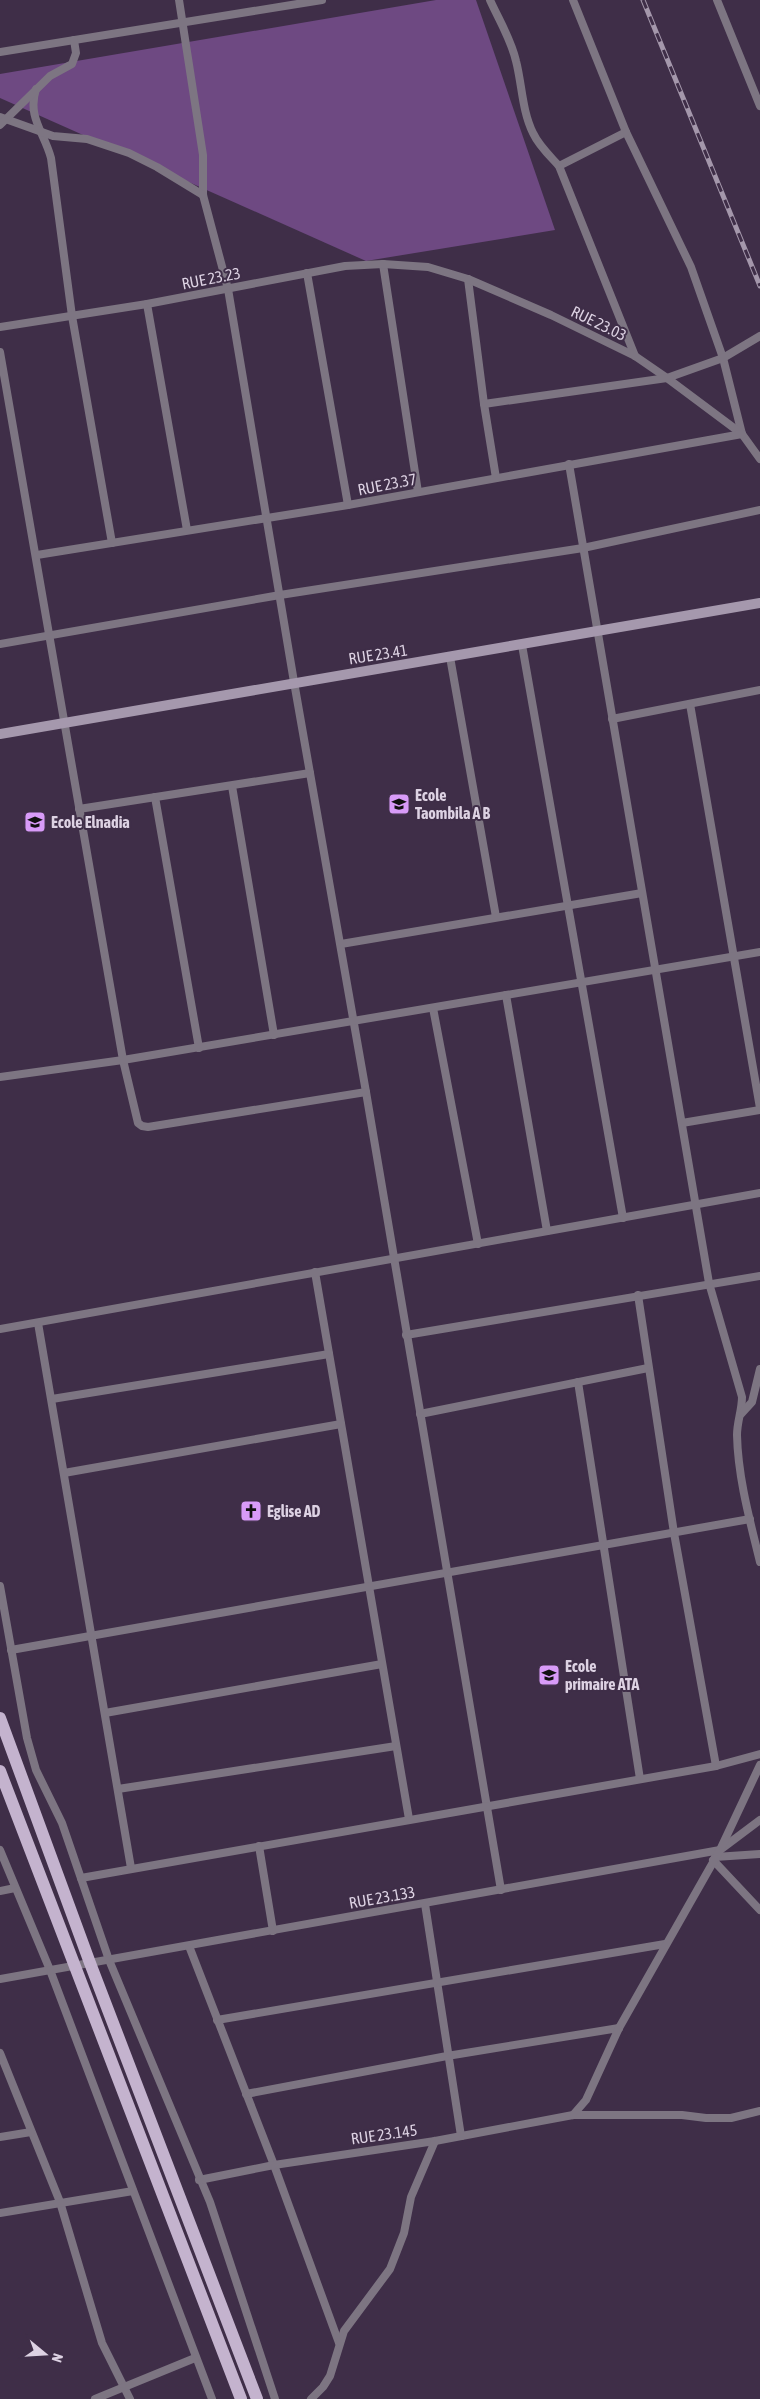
<svg xmlns="http://www.w3.org/2000/svg" width="760" height="2399" viewBox="0 0 760 2399" font-family="'Asap Condensed',sans-serif">
  <rect width="100%" height="100%" fill="#3f2e48"/>
  <!-- green -->
  <polygon fill="#6e4982" points="436,0 476,0 555,230 366,261 0,98 0,74"/>
  <g fill="none" stroke-linecap="round" stroke-linejoin="round">
    <!-- street -->
    <g stroke="#7d7582" stroke-width="8">
      <polyline points="179,0 203,155 203,195 228,289 294,682 366,1092 501,1890"/>
      <path d="M490,0c9,20 21,39 26,61 6,23 6,50 17,72 6,13 17,23 26,33l76,190"/>
      <polyline points="573,0 626,132 691,267 723,358 742,434 760,459"/>
      <polyline points="717,0 760,106"/>
      <polyline points="0,52 322,0"/>
      <path d="M36,89c-9,28 8,43 15,69l21,158 40,227"/>
      <polyline points="0,117 53,136 87,139 129,153 157,167 203,195"/>
      <polyline points="0,125 50,76 72,64 76,53 74,40"/>
      <polyline points="559,166 626,132"/>
      <polyline points="383,264 418,492"/>
      <polyline points="307,273 348,505"/>
      <polyline points="468,279 484,404 496,478"/>
      <polyline points="147,304 187,530"/>
      <polyline points="0,327 147,304 345,266 383,264 428,267 468,279 551,315 635,356 667,378 742,434"/>
      <polyline points="0,352 123,1060 138,1123 142,1126 148,1127 366,1092"/>
      <polyline points="484,404 667,378 723,358 760,336"/>
      <path d="M569,464l140,819 33,114c0,13 -5,25 -5,38 1,43 13,86 23,127"/>
      <polyline points="37,555 348,505 742,434"/>
      <polyline points="0,644 280,595 583,548 760,510"/>
      <polyline points="522,645 623,1218"/>
      <polyline points="450,657 496,917"/>
      <polyline points="690,704 760,1108"/>
      <polyline points="612,719 760,690"/>
      <polyline points="232,786 274,1035"/>
      <polyline points="155,797 199,1048"/>
      <polyline points="79,809 310,773"/>
      <polyline points="341,944 642,893"/>
      <polyline points="506,995 547,1231"/>
      <polyline points="433,1008 478,1244"/>
      <polyline points="0,1077 123,1060 760,952"/>
      <polyline points="682,1123 760,1110"/>
      <polyline points="315,1272 409,1819"/>
      <polyline points="638,1295 674,1533 716,1766"/>
      <polyline points="38,1323 131,1868"/>
      <polyline points="0,1329 760,1193"/>
      <polyline points="406,1335 760,1276"/>
      <polyline points="578,1382 640,1779"/>
      <polyline points="52,1399 329,1354"/>
      <polyline points="420,1414 648,1368"/>
      <polyline points="741,1414 752,1402 760,1369"/>
      <polyline points="64,1473 341,1424"/>
      <polyline points="0,1586 27,1738 36,1770 62,1823 109,1960 210,2202 275,2399"/>
      <polyline points="11,1650 750,1519"/>
      <polyline points="105,1713 382,1664"/>
      <polyline points="118,1789 396,1746"/>
      <polyline points="259,1846 273,1931"/>
      <polyline points="0,1850 50,1970 212,2399"/>
      <polyline points="715,1857 760,1854"/>
      <polyline points="713,1860 760,1910"/>
      <polyline points="81,1878 716,1766 760,1754"/>
      <polyline points="0,1891 15,1888"/>
      <polyline points="425,1904 461,2136"/>
      <polyline points="189,1946 274,2165 339,2343"/>
      <polyline points="0,1979 720,1850 760,1820"/>
      <polyline points="217,2020 665,1944"/>
      <polyline points="0,2053 60,2202 102,2343 130,2399"/>
      <polyline points="246,2094 447,2056 619,2028"/>
      <polyline points="573,2115 586,2100 619,2028 720,1850 760,1765"/>
      <polyline points="0,2137 31,2132"/>
      <polyline points="199,2180 274,2165 435,2141 573,2115 682,2115 706,2118 731,2118 760,2111"/>
      <polyline points="0,2213 133,2191"/>
      <polyline points="95,2399 195,2358"/>
      <polyline points="311,2399 323,2387 330,2376 344,2331 390,2269 404,2233 411,2197 435,2141"/>
    </g>
    <!-- secondary -->
    <polyline stroke="#a598ad" stroke-width="10" points="0,734 760,603"/>
    <!-- primary -->
    <g stroke="#c4b3ce" stroke-width="12">
      <polyline points="0,1718 90,1963 257,2399"/>
      <polyline points="0,1771 241,2399"/>
    </g>
    <!-- rail casing -->
    <g stroke="#a497ab" stroke-width="5">
      <polyline id="rail" points="643,0 760,286"/>
    </g>
    <!-- rail -->
    <use href="#rail" stroke="#3f2e48" stroke-width="3" stroke-dasharray="9" stroke-linecap="butt"/>
  </g>
  <!-- icons -->
  <defs>
    <g id="school-square" transform="scale(1.125)"><rect x="-9" y="-9" width="18" height="18" rx="4" fill="#d89bf8" stroke="#3f2e48"/><path d="M0-5L7-2L0 1L-7-2ZM-4 1L0 2.5L4 1V4Q0 6-4 4Z" fill="#111"/></g>
    <g id="church-square" transform="scale(1.125)"><rect x="-9" y="-9" width="18" height="18" rx="4" fill="#d89bf8" stroke="#3f2e48"/><path d="M-1.2-6h2.4v3.5h3.3v2.4h-3.3V6h-2.4V-.1h-3.3v-2.4h3.3Z" fill="#111"/></g>
  </defs>
  <g fill-rule="evenodd">
    <use href="#school-square" x="399" y="804"/>
    <use href="#school-square" x="35" y="822"/>
    <use href="#church-square" x="251" y="1511"/>
    <use href="#school-square" x="549" y="1675"/>
  </g>
  <g text-anchor="middle" stroke-width="4" stroke-linejoin="round" paint-order="stroke">
    <!-- street labels -->
    <g font-size="16" fill="#ddd2e3" stroke="#3f2e48">
      <text transform="translate(211 278) rotate(-11)" y="6">RUE 23.23</text>
      <text transform="translate(599 323) rotate(26)" y="6">RUE 23.03</text>
      <text transform="translate(387 484) rotate(-11)" y="6">RUE 23.37</text>
      <text transform="translate(378 654) rotate(-9)" y="6">RUE 23.41</text>
      <text transform="translate(382 1897) rotate(-10)" y="6">RUE 23.133</text>
      <text transform="translate(384 2134) rotate(-8)" y="6">RUE 23.145</text>
    </g>
    <!-- poi labels -->
    <g font-size="16" font-weight="bold" fill="#ddd2e3" stroke="#3f2e48" text-anchor="start">
      <text x="415" y="801">Ecole<tspan x="415" dy="18">Taombila A B</tspan></text>
      <text x="51" y="828">Ecole Elnadia</text>
      <text x="267" y="1517">Eglise AD</text>
      <text x="565" y="1672">Ecole<tspan x="565" dy="18">primaire ATA</tspan></text>
    </g>
  </g>
  <!-- north arrow -->
  <g transform="translate(45 2354) rotate(108)" stroke="#3f2e48" stroke-width="4" paint-order="stroke">
  <path d="M0-4L9 19L0 12L-9 19Z" fill="#ddd2e3"/>
  <text y="-8" font-size="14" font-weight="bold" text-anchor="middle" fill="#ddd2e3">N</text>
  </g>
</svg>
